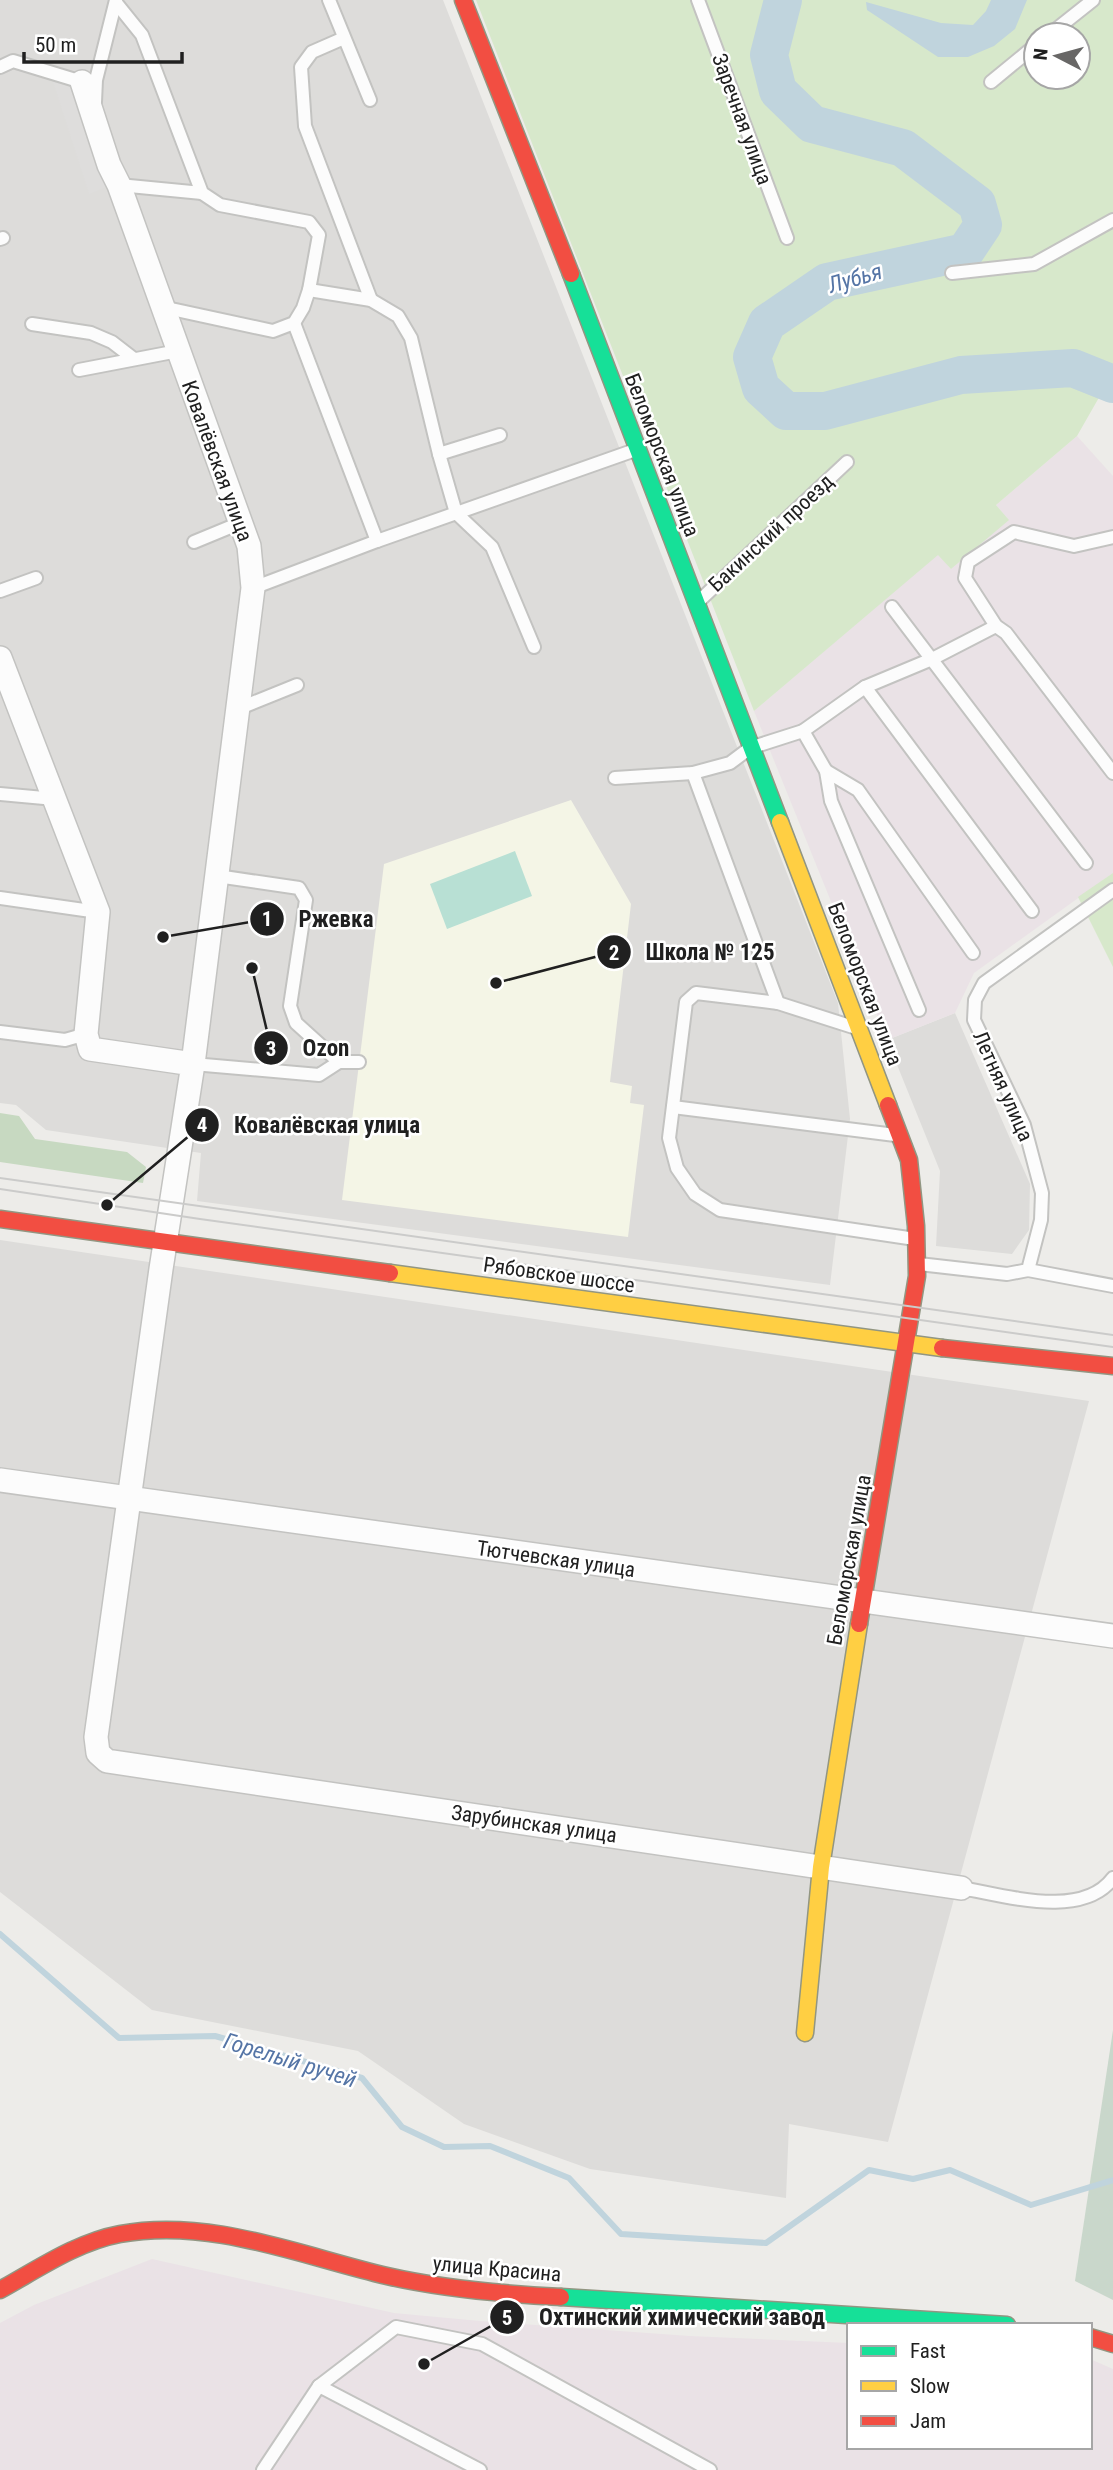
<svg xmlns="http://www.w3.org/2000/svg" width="1113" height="2470" viewBox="0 0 1113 2470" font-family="'Roboto Condensed',sans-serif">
  <rect width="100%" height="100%" fill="#edece9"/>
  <!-- residential -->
  <g fill="#dddcda">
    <polygon points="0,0 443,0 838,1003 850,1119 830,1285 197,1201 201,1153 46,1130 16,1105 0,1103"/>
    <polygon points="955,1013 1030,1184 1029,1230 1012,1254 936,1246 940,1171 887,1040"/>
    <polygon points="0,1240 1089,1401 888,2142 789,2124 786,2198 590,2169 464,2124 358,2051 152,2010 0,1892"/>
  </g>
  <!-- industrial -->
  <g fill="#eae2e6">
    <polygon points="1077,436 1113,476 1113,873 974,973 955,1013 887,1040 754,711 938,554 951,569 1008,519 996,505"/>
    <polygon points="152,2259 394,2313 480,2321 690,2336 849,2343 849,2447 1090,2447 1090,2359 1113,2369 1113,2470 0,2470 0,2323 34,2305"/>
  </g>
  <!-- education -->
  <polygon fill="#f4f5e6" points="571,800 631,904 610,1082 632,1086 630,1103 644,1105 628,1237 342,1200 384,864"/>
  <!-- grass -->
  <g fill="#d7e8cb" fill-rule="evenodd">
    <path d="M476,0h637v373l-36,63 -81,69 13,15 -58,49 -13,-14 -184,156zM1036,35h42v42h-42z"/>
    <polygon points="1113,873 1113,967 1078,897"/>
  </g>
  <!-- forest -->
  <polygon fill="#c7d9c1" points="0,1113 19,1116 35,1139 127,1152 146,1167 143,1183 0,1162"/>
  <!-- cemetery -->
  <polygon fill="#c9d7cb" points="1113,2030 1113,2300 1075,2281"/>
  <!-- pitch -->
  <polygon fill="#b8e0d4" points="515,851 532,896 447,929 430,884"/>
  <!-- parking -->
  <polygon fill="#dedddc" points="53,82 73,85 106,187 89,194"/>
  <!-- water -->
  <polygon fill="#c0d4dd" points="991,0 1027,0 1015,29 994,46 968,57 938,57 867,10 866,2 941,23 973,25 986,11"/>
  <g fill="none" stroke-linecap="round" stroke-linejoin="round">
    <!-- stream -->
    <polyline stroke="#c0d4dd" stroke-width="6" points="0,1934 119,2038 215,2036 362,2078 402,2127 444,2147 490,2146 569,2178 621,2234 766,2243 869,2170 913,2179 950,2170 1031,2205 1113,2180"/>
    <!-- river -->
    <polyline stroke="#c0d4dd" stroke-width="38" points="783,0 769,55 778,91 812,124 903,148 977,204 983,225 965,252 827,282 767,323 752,357 761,388 786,411 825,411 961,375 1073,368 1113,384"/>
    <!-- lane casing -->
    <g stroke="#c3c3c1" stroke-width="16">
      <g id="lane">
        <polyline points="329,0 370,100"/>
        <polyline points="698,0 787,238"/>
        <polyline points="117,4 142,35 202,193 220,205 309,222 319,235 309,290 303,308 294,323 273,331 162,307"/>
        <polyline points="1049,35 1093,0"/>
        <polyline points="344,38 312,52 301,67 305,126 371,300"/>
        <polyline points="0,67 13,61 82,82"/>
        <polyline points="991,82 1036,45"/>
        <polyline points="95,102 96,80 116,0"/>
        <polyline points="119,185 202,193"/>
        <polyline points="0,239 3,238"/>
        <polyline points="952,273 1034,264 1113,220"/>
        <polyline points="309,290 371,300 398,316 411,338 439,454 456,513 492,547 534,647"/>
        <polyline points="294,323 377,541"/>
        <polyline points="32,324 91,333 112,342 134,359"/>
        <polyline points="79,370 178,351"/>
        <polyline points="439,454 500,435"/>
        <polyline points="1113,537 1074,546 1014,532 968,562 965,578 996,626 1006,633 1113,773"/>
        <polyline points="194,542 240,523"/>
        <polyline points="253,588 377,541 638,449"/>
        <polyline points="0,591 36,578"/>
        <polyline points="699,601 847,462"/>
        <polyline points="892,607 1086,863"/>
        <polyline points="865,687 1032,911"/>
        <polyline points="240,708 297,685"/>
        <polyline points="803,731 826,771 831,801 919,1010"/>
        <polyline points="826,771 858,790 973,953"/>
        <polyline points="693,773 778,1003"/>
        <polyline points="615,778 693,773 730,763 750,748 803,731 865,687 932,659 996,626"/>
        <polyline points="0,794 55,799"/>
        <polyline points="217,876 299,888 306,900 290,1006 296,1023 339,1062"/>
        <polyline points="0,898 98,912"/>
        <polyline points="853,1027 778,1003 696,993 686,1002 669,1138 677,1168 695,1194 720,1210 915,1239"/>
        <polyline points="0,1032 65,1040 86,1034"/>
        <polyline points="193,1064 319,1075 339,1062 359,1062"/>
        <polyline points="673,1107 895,1135"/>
        <polyline points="919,1264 1007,1274 1028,1270 1041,1220 1042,1193 1024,1125 974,1020 975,1000 984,983 1113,890"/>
        <polyline points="1028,1270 1113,1286"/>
        <path d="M961,1888c43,7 121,32 152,-10"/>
        <polyline points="319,2386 480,2470"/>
        <polyline points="263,2470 319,2386 396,2327 482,2344 710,2470"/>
      </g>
    </g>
    <!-- street casing -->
    <g stroke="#c3c3c1" stroke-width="26">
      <g id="street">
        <polyline points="82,82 109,165 119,185 249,546 253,588 193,1064"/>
        <polyline points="0,658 98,912 86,1034 90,1049 193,1064 161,1269 96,1737 98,1753 107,1761 961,1888"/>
        <polyline points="0,1480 1113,1636"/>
      </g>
    </g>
    <!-- fast casing -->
    <g stroke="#929682" stroke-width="19">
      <g id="fast">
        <polyline points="571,274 780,822"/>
        <polyline points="561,2297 1007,2325"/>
      </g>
    </g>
    <!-- slow casing -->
    <g stroke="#929682" stroke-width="19">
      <g id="slow">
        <polyline points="780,822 888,1105"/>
        <polyline points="390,1273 942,1348"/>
        <polyline points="805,2033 821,1867 859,1624"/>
      </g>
    </g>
    <!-- jam casing -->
    <g stroke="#929682" stroke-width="19">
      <g id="jam">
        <polyline points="463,0 571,274"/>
        <polyline points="0,1219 390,1273"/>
        <polyline points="942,1348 1113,1366"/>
        <polyline points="859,1624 917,1276 916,1226 909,1160 888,1105"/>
        <path d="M0,2290c38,-21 77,-48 120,-56 90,-17 181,22 267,42 57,13 115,18 174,21"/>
        <polyline points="1090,2337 1113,2344"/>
      </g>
    </g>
    <!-- lane -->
    <use href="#lane" stroke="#fcfcfc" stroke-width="12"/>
    <!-- street -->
    <use href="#street" stroke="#fcfcfc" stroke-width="23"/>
    <!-- fast -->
    <use href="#fast" stroke="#16e098" stroke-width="16"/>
    <!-- slow -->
    <use href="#slow" stroke="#ffcf43" stroke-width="16"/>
    <!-- jam -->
    <use href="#jam" stroke="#f24e42" stroke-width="16"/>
    <!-- tram -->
    <g stroke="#cbcbca" stroke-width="2">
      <polyline points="0,1178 1113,1335"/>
      <polyline points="0,1189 200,1219 1113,1347"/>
    </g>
  </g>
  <g text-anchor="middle" stroke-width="5" stroke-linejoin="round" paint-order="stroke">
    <!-- street labels -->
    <g font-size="21" fill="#202020" stroke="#fff">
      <text transform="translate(742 119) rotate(70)" y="7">Заречная улица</text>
      <text transform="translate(662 455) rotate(69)" y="7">Беломорская улица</text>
      <text transform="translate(217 461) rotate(70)" y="7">Ковалёвская улица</text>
      <text transform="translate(771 533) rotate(-43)" y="7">Бакинский проезд</text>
      <text transform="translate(865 984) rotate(69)" y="7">Беломорская улица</text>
      <text transform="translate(1003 1086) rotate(66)" y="7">Летняя улица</text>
      <text transform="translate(559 1275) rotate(8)" y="7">Рябовское шоссе</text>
      <text transform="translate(556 1559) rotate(8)" y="7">Тютчевская улица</text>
      <text transform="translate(849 1560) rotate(-80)" y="7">Беломорская улица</text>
      <text transform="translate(534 1824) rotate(8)" y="7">Зарубинская улица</text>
      <text transform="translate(497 2269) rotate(5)" y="7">улица Красина</text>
    </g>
    <!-- water labels -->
    <g font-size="23" font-style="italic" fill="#5575a6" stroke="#fff">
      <text transform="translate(855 278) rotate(-16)" y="8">Лубья</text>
      <text transform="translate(290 2060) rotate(17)" y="8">Горелый ручей</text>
    </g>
  </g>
  <!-- callouts -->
  <path fill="none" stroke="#202020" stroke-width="2.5" d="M163 937L267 919M496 983L614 952M252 968L271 1048M107 1205L202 1125M424 2364L507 2317"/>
  <g fill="#202020" stroke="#fff" stroke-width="2.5">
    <circle cx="163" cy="937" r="7"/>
    <circle cx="496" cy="983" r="7"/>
    <circle cx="252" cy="968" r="7"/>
    <circle cx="107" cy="1205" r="7"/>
    <circle cx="424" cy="2364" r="7"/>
    <circle cx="267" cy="919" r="18"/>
    <circle cx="614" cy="952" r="18"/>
    <circle cx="271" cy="1048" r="18"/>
    <circle cx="202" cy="1125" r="18"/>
    <circle cx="507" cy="2317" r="18"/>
  </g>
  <g font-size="21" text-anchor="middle" font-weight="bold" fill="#fff">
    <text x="267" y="926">1</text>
    <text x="614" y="960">2</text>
    <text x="271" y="1056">3</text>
    <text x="202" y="1132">4</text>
    <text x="507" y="2325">5</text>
  </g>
  <g font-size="23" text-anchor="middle" font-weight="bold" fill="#202020" stroke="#fff" stroke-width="5" stroke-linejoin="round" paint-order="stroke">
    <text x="336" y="927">Ржевка</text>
    <text x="710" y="960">Школа № 125</text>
    <text x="326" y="1056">Ozon</text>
    <text x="327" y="1133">Ковалёвская улица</text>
    <text x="682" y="2325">Охтинский химический завод</text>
  </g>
  <!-- legend -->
  <rect x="847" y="2323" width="245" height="126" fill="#ffffff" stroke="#a6a6a6" stroke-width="2"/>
  <rect x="861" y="2346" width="35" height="10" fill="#16e098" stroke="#a6a6a6" stroke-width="2"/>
  <text x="910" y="2358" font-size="21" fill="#202020">Fast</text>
  <rect x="861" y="2381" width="35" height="10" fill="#ffcf43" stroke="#a6a6a6" stroke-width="2"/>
  <text x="910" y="2393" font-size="21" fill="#202020">Slow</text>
  <rect x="861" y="2416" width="35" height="10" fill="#f24e42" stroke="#a6a6a6" stroke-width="2"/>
  <text x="910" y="2428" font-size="21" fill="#202020">Jam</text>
  <!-- north arrow -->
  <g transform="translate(1057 56) rotate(276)"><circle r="33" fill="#ffffff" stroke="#a6a6a6" stroke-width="2"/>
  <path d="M0-5L12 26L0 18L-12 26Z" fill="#686766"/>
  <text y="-10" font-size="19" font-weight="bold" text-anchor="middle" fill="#202020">N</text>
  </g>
  <!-- scale -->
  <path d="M24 52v10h158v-10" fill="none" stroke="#202020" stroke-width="3.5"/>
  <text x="35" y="52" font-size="21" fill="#202020" stroke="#ffffff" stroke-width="5" paint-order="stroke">50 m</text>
</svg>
